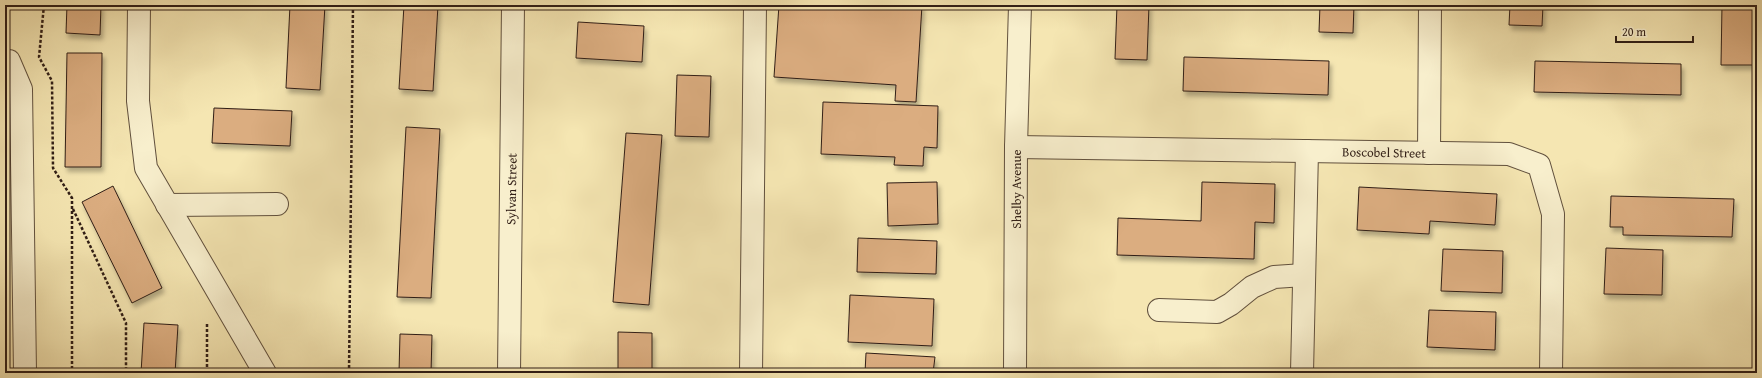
<svg xmlns="http://www.w3.org/2000/svg" width="1762" height="378" viewBox="0 0 1762 378" font-family="'Gentium Book Plus',serif">
  <defs>
    <filter id="shadow"><feDropShadow dx="2.5" dy="4.5" stdDeviation="2" flood-color="#0004"/></filter>
  </defs>
  <rect width="100%" height="100%" fill="#f5e6b2"/>
  <filter id="stains"><feTurbulence type="fractalNoise" baseFrequency=".005" numOctaves="4"/><feColorMatrix values="0 0 0 0 .2 0 0 0 0 .09 0 0 0 0 .02 0 0 0 .5 -.17"/></filter>
  <radialGradient id="worn" r=".72"><stop offset=".6" stop-color="#630" stop-opacity="0"/><stop offset="1" stop-color="#630" stop-opacity=".3"/></radialGradient>
  <!-- building -->
  <g fill="#dbad80" stroke="#301e16" filter="url(#shadow)">
    <polygon points="67,5 101,5 100,35 66,33"/>
    <polygon points="290,5 325,5 320,90 286,88"/>
    <polygon points="404,5 438,5 433,91 399,89"/>
    <polygon points="779,5 922,5 916,102 895,101 896,85 774,77"/>
    <polygon points="1117,5 1149,5 1147,60 1115,59"/>
    <polygon points="1320,5 1354,5 1353,33 1319,32"/>
    <polygon points="1510,5 1543,5 1542,26 1509,25"/>
    <polygon points="1722,5 1754,5 1753,65 1721,65"/>
    <polygon points="578,22 644,26 642,62 576,58"/>
    <polygon points="67,53 102,53 101,167 65,167"/>
    <polygon points="1184,57 1329,61 1328,95 1183,91"/>
    <polygon points="1535,61 1681,64 1681,95 1534,92"/>
    <polygon points="677,75 711,76 709,137 675,136"/>
    <polygon points="823,102 938,106 937,148 924,147 923,166 894,165 895,157 821,154"/>
    <polygon points="214,108 292,111 290,146 212,143"/>
    <polygon points="406,127 440,129 431,298 397,297"/>
    <polygon points="626,133 662,135 649,305 613,302"/>
    <polygon points="937,182 938,224 888,226 887,183"/>
    <polygon points="1202,182 1275,184 1274,223 1255,222 1254,259 1117,255 1118,218 1201,221"/>
    <polygon points="113,186 162,288 132,303 82,202"/>
    <polygon points="1359,187 1497,194 1495,225 1430,221 1429,234 1357,230"/>
    <polygon points="1611,196 1734,199 1732,237 1623,235 1623,227 1610,227"/>
    <polygon points="858,238 937,241 936,274 857,272"/>
    <polygon points="1606,248 1663,250 1662,295 1604,294"/>
    <polygon points="1443,249 1503,251 1502,293 1441,291"/>
    <polygon points="850,295 934,299 932,346 848,342"/>
    <polygon points="1429,310 1496,312 1495,350 1427,347"/>
    <polygon points="144,323 178,325 175,373 141,373"/>
    <polygon points="618,332 652,333 652,373 618,373"/>
    <polygon points="400,334 432,335 431,373 399,373"/>
    <polygon points="866,353 935,357 933,373 865,373"/>
  </g>
  <g fill="none" stroke-linecap="round" stroke-linejoin="round">
    <!-- minor casing -->
    <g stroke="#61503d" stroke-width="24">
      <g id="minor">
        <polyline points="139,5 138,101 146,168 265,373"/>
        <polyline points="5,61 9,61 21,89 25,373"/>
        <polyline points="1016,147 1509,154 1539,165 1553,214 1551,373"/>
        <polyline points="1429,153 1430,5"/>
        <polyline points="167,205 277,204"/>
        <polyline points="1159,310 1217,312 1231,304 1252,287 1274,277 1304,275"/>
        <polyline points="509,373 513,5"/>
        <polyline points="751,373 755,5"/>
        <polyline points="1015,373 1016,147 1020,5"/>
        <polyline points="1302,373 1307,151"/>
      </g>
    </g>
    <!-- path -->
    <g stroke="#301e16" stroke-width="2.5" stroke-dasharray="3 2" stroke-linecap="butt">
      <polyline points="44,5 39,57 52,81 53,168 72,198 72,373"/>
      <polyline points="73,209 126,323 126,373"/>
      <polyline points="207,324 207,373"/>
      <polyline points="349,373 353,5"/>
    </g>
    <!-- minor -->
    <use href="#minor" stroke="#f8efcd" stroke-width="22"/>
  </g>
  <g text-anchor="middle" stroke-width="4" stroke-linejoin="round" paint-order="stroke">
    <!-- street labels -->
    <g font-size="13" fill="#301e16" stroke="#f8efcd">
      <text transform="translate(1384 152) rotate(1)" y="5">Boscobel Street</text>
      <text transform="translate(511 189) rotate(-89)" y="5">Sylvan Street</text>
      <text transform="translate(1016 189) rotate(-90)" y="5">Shelby Avenue</text>
    </g>
  </g>
  <!-- margin -->
  <rect width="1762" height="378" fill="none" stroke="#f5e6b2" stroke-width="20"/>
  <rect x="6" y="6" width="1750" height="366" fill="none" stroke="#301e16" stroke-width="2"/>
  <rect x="10" y="10" width="1742" height="358" fill="none" stroke="#301e16"/>
  <!-- scale -->
  <path d="M1616 36v6h77v-6" fill="none" stroke="#301e16" stroke-width="2"/>
  <text x="1622" y="36" font-size="12" fill="#301e16" stroke="#f8efcd" stroke-width="3" paint-order="stroke">20 m</text>
  <rect width="100%" height="100%" filter="url(#stains)"/>
  <rect width="100%" height="100%" fill="url(#worn)"/>
</svg>
